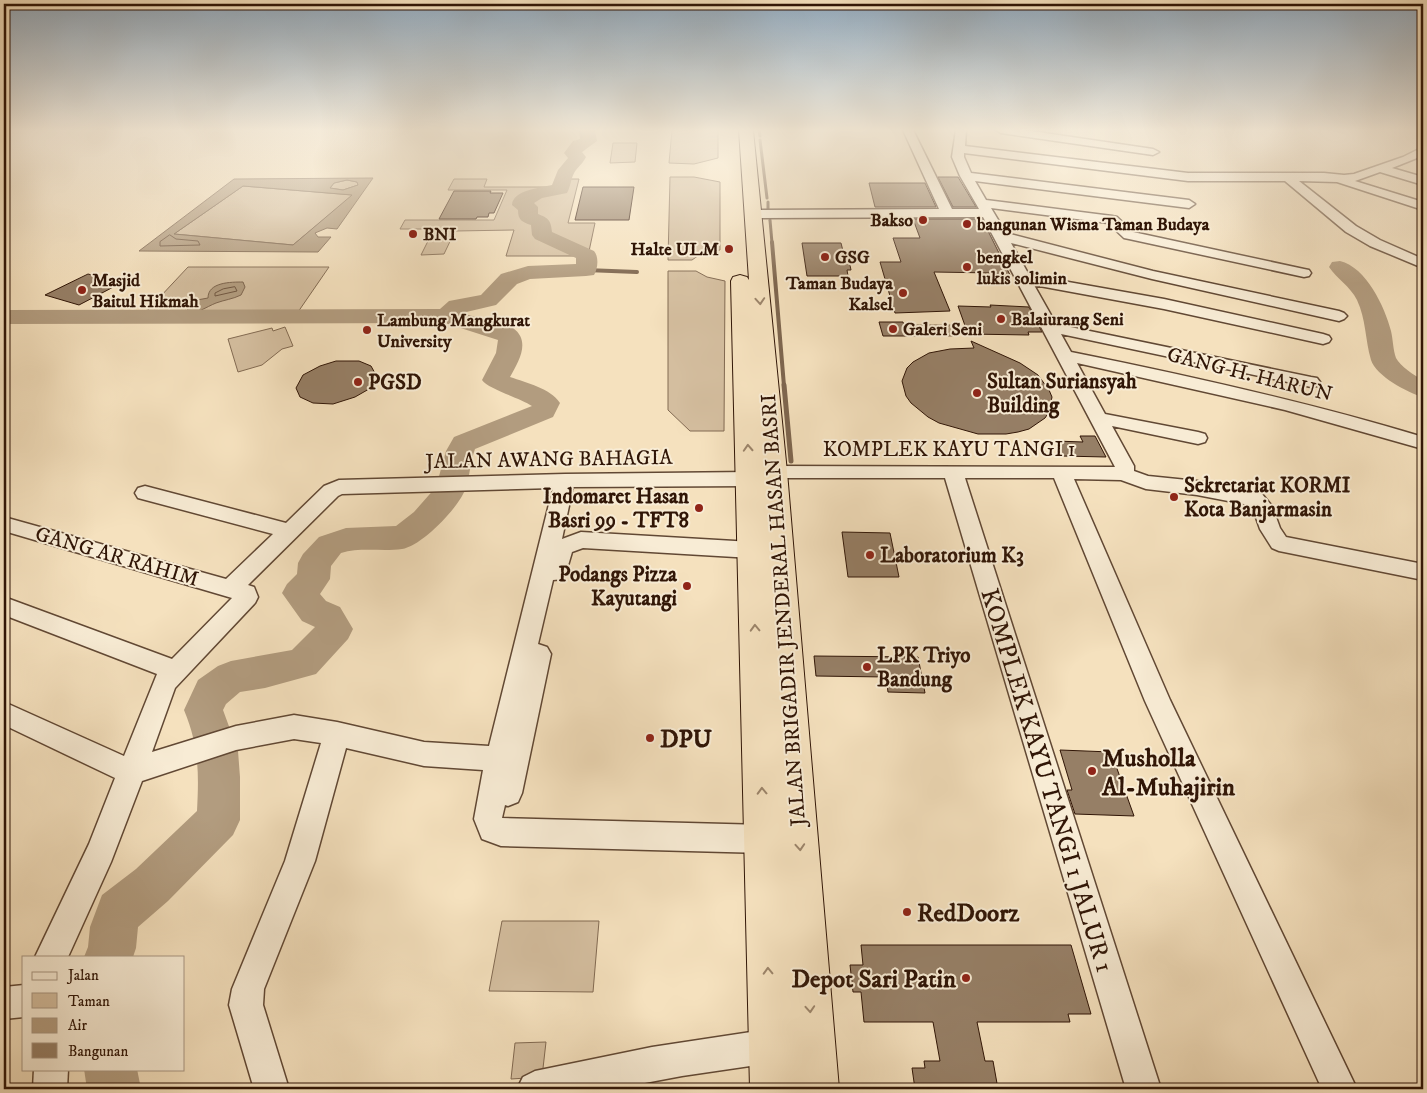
<svg xmlns="http://www.w3.org/2000/svg" width="1427" height="1093" viewBox="0 0 1427 1093" font-family="'IM FELL DW Pica',serif">
  <rect width="100%" height="100%" fill="#f5e1be"/>
  <filter id="stains"><feTurbulence type="fractalNoise" baseFrequency=".004" numOctaves="4"/><feColorMatrix values="0 0 0 0 .2 0 0 0 0 .09 0 0 0 0 .02 0 0 0 .5 -.17"/></filter>
  <radialGradient id="worn" r=".72"><stop offset=".6" stop-color="#630" stop-opacity="0"/><stop offset="1" stop-color="#630" stop-opacity=".3"/></radialGradient>
  <!-- green -->
  <g fill="#d4be9f" stroke="#826a52">
    <polygon points="672,130 718,130 718,158 694,164 669,163"/>
    <polygon points="613,143 637,143 635,162 610,163"/>
    <polygon points="670,177 694,177 720,182 720,250 702,253 692,260 668,260"/>
    <polygon points="454,179 487,179 484,187 553,187 556,179 579,179 568,223 595,223 588,256 506,256 514,230 455,231 444,254 421,255 434,229 400,229 405,220 494,220 507,190 448,190"/>
    <polygon points="347,180 357,182 358,185 343,190 330,188 334,183"/>
    <polygon points="243,186 353,195 293,245 174,234"/>
    <polygon points="188,267 329,267 298,312 144,314"/>
    <polygon points="668,271 696,271 707,277 725,281 724,431 690,431 668,410"/>
    <polygon points="285,327 293,346 282,349 262,365 238,372 228,339 272,328 273,331"/>
    <polygon points="502,921 599,921 593,992 489,991"/>
    <polygon points="546,1042 542,1077 511,1079 515,1043"/>
  </g>
  <!-- water -->
  <g fill="#b29c7f" stroke="#7e664f" fill-rule="evenodd">
    <path d="M373,178l-36,51 -10,-1 -12,5 3,4h13l-13,15 -179,-1 95,-72zM347,180l10,2 1,3 -15,5 -13,-2 4,-5zM243,186l109,9 -59,50 -119,-11z"/>
    <path d="M243,282l2,5 -4,8c-8,4 -17,5 -25,8 -10,4 -19,11 -31,11l3,-3 -1,-4 10,-7 11,-2c0,-16 23,-16 35,-16z"/>
    <polygon points="907,325 952,325 957,336 911,336"/>
  </g>
  <g fill="none" stroke-linecap="round" stroke-linejoin="round">
    <!-- shore -->
    <g stroke="#715842" stroke-width="1">
      <polygon points="170,235 176,239 198,241 200,245 160,246 160,242"/>
      <polygon points="235,287 237,291 215,296 215,293 223,289"/>
    </g>
    <!-- stream-far2 -->
    <g stroke="#7e664f" stroke-width="3">
      <polyline points="759,130 760,136"/>
      <polyline points="760,140 767,198"/>
      <polyline points="768,202 768,211 775,211"/>
      <polyline points="770,220 772,243"/>
    </g>
    <!-- stream-far1 -->
    <g stroke="#7e664f" stroke-width="4">
      <polyline points="772,242 784,386"/>
      <polyline points="586,270 637,272"/>
    </g>
    <!-- stream -->
    <polyline stroke="#7e664f" stroke-width="5" points="784,385 791,461"/>
    <!-- river -->
    <g fill="#b29c7f" fill-rule="evenodd">
      <path d="M579,130h16l2,11 -15,11 4,5c-3,6 -6,8 -10,13 -5,6 -5,16 -9,23l-25,5 -8,5 4,4v7c10,4 13,6 14,18l42,19c5,6 4,17 0,24l-8,1 -56,3 -13,5 -21,21 -34,8 51,15c18,13 6,33 -3,49 17,6 40,11 50,26l-7,14 -78,32c-5,13 -5,28 -10,41 -7,18 -43,56 -63,59 -19,3 -41,-2 -61,4l-10,13 -1,13 -10,15 6,7 14,6 13,22 -5,10 -32,35 -51,14 -25,4 -14,12 -3,6 15,41 2,26v43l-7,15 -65,66 -30,26 -2,21 -3,9h-49l4,-10 2,-20 12,-32 34,-26 61,-58c2,-38 2,-65 -13,-101l14,-30 20,-14 13,-5 61,-11 23,-23 -13,-6 -20,-28 5,-9 10,-10 1,-11 5,-9 16,-17 27,-9 50,-2 18,-14 22,-25 10,-36 8,-14 78,-31c-12,-8 -44,-17 -50,-26l14,-27 2,-13 -53,-17 -441,1v-14l436,-1 9,-8 32,-6 20,-21 27,-8 48,-2v-6l-41,-19 -3,-4 -1,-10c-9,-3 -13,-5 -13,-15l-6,-5c1,-15 28,-17 40,-20l6,-15 10,-12 -4,-5 9,-12 7,-2z"/>
      <path d="M1340,261c26,6 45,46 51,70 2,8 2,19 5,27 4,8 19,18 27,22v17c-15,-4 -47,-21 -52,-37 -6,-21 -5,-41 -14,-60 -7,-14 -20,-21 -28,-33l3,-5z"/>
      <polygon points="84,1069 137,1069 141,1089 87,1089"/>
    </g>
  </g>
  <!-- building -->
  <g fill="#967f66" stroke="#301506">
    <polygon points="938,177 958,177 976,207 953,207"/>
    <polygon points="869,183 925,183 936,207 875,207"/>
    <polygon points="583,187 634,187 629,220 575,220"/>
    <polygon points="454,191 491,191 490,193 503,193 494,213 489,213 488,217 477,217 476,219 439,219"/>
    <polygon points="913,219 982,219 1010,275 993,273 934,272 950,311 895,313 880,262 901,262 893,238 920,238"/>
    <polygon points="802,243 841,243 843,251 847,251 851,270 847,270 848,276 807,276"/>
    <polygon points="88,274 121,283 79,305 45,295"/>
    <polygon points="990,305 1029,307 1042,332 1028,332 1029,335 968,334 958,306 991,307"/>
    <polygon points="879,322 903,322 907,336 883,336"/>
    <polygon points="971,341 1020,363 1038,375 1049,390 1052,397 1049,412 1045,418 1029,429 1018,432 1006,434 978,434 939,423 928,417 911,403 906,396 902,381 907,368 913,362 929,353 950,349 974,348"/>
    <polygon points="336,361 359,361 371,366 376,375 369,389 355,397 333,404 313,403 300,397 296,388 303,375 320,366"/>
    <polygon points="1080,436 1095,436 1106,457 1062,456 1055,441 1083,442"/>
    <polygon points="842,532 890,533 899,577 848,577"/>
    <polygon points="814,656 918,657 925,693 888,692 886,677 816,676"/>
    <polygon points="1060,750 1111,752 1134,816 1075,814 1067,790 1072,790"/>
    <polygon points="861,945 1071,945 1091,1014 1068,1014 1070,1022 977,1022 985,1061 993,1061 998,1089 915,1089 912,1068 925,1068 924,1061 940,1061 933,1022 864,1022 861,992 853,992 850,965 863,965"/>
  </g>
  <g fill="none" stroke-linecap="round" stroke-linejoin="round">
    <!-- minor casing -->
    <g stroke="#614834" stroke-width="3">
      <g id="minor">
        <path d="M903,130h10l39,79h27l-19,-33 -8,-19 4,-27h10l-1,16 223,27h136l20,2 10,-1 49,-17 20,-10 -1,9 -30,12 31,9v8l-43,-13 -25,9 68,21v8l-86,-28 -38,-1 57,45 24,14 43,19v9l-53,-22 -24,-14 -61,-51h-97l-224,-28v4l7,16 218,27 6,4 -6,4 -214,-27 11,19 126,16 5,1 16,15 171,37 5,1 2,3 -2,3 -5,1 -175,-38 -5,-1 -16,-15 -117,-15 15,25 147,38 186,40 5,2 3,3 -3,3 -5,2 -187,-42 -141,-36 18,32 135,24 159,35 6,2 2,3 -2,3 -6,2 -159,-35 -130,-24 22,39 255,53 6,1 3,4 -3,4 -6,1 -250,-53 10,18c119,24 236,50 352,85v12l-138,-39 -208,-47 28,51 93,18 7,2 2,4 -2,4 -7,2 -86,-18 22,40v5l14,5 49,5 65,13 10,12 8,22 6,9 137,27v16l-144,-29 -7,-3 -12,-19 -7,-20 -4,-4 -52,-10 -51,-6 -25,-9 -47,-1 96,221 187,389h-35l-177,-388 -91,-223h-89l196,611h-35l-181,-611h-171l-7,-1 -3,-5 3,-5 7,-1 341,1 -132,-250 -230,1 -6,-4 6,-4 186,-1z"/>
        <polygon points="996,130 1024,130 1153,149 1159,152 1153,155 1001,133"/>
        <path d="M750,472l7,2 3,5 -3,5 -7,2 -177,1 -11,52 19,-7 171,10 8,2 3,6 -3,6 -8,2 -169,-10 -11,4 -8,27 -11,1 -15,64 9,3 4,7 -29,139 -4,9 -10,4 -3,-1 -3,13 262,7 10,4 4,10 -4,10 -10,4 -263,-7 -19,-7 -8,-20 9,-49 -59,-4 -78,-18 -31,113 -51,128 -1,16 26,84h-35l-25,-84 3,-16 53,-128 36,-118 -27,-4 -58,11 -94,31 -31,81 -43,95h-33l54,-113 26,-66 -111,-53v-23l120,54 33,-82 -153,-59v-18l168,62 60,-61 -228,-67v-14l222,62 47,-45 -135,-36 -3,-5 3,-5 7,-2 141,37 38,-37 15,-6 226,-6zM553,488l-64,258 -65,-4 -87,-20 -43,-7 -58,11 -84,26 23,-64 80,-85 3,-6 -4,-10 -6,-2 90,-89 4,-2z"/>
        <polygon points="24,985 24,1017 4,1019 4,987"/>
        <polygon points="771,1029 783,1034 788,1046 783,1058 771,1063 682,1076 613,1089 517,1089 523,1077 535,1071 652,1047"/>
        <polygon points="34,1069 68,1069 67,1089 33,1089"/>
      </g>
    </g>
    <!-- highway casing -->
    <g stroke="#301506" stroke-width="2">
      <polygon id="highway" points="739,130 753,130 787,472 839,1089 750,1089 731,281 733,277 740,275 747,277 749,280"/>
    </g>
    <!-- minor -->
    <use href="#minor" fill="#f8ecd5" fill-rule="evenodd"/>
    <!-- highway -->
    <use href="#highway" fill="#f5e1be" fill-rule="evenodd"/>
  </g>
  <!-- one-way arrows -->
  <defs><path id="oneway-chevron" d="M-2-3.5L2.5 0L-2 3.5" fill="none" stroke-width="1.6" stroke-linecap="round" stroke-linejoin="round" transform="scale(1.25)"/></defs>
  <g stroke="#9c856b">
    <use href="#oneway-chevron" transform="translate(760 301) rotate(86)"/>
    <use href="#oneway-chevron" transform="translate(748 448) rotate(-93)"/>
    <use href="#oneway-chevron" transform="translate(755 628) rotate(-92)"/>
    <use href="#oneway-chevron" transform="translate(762 791) rotate(-92)"/>
    <use href="#oneway-chevron" transform="translate(800 847) rotate(86)"/>
    <use href="#oneway-chevron" transform="translate(768 971) rotate(-92)"/>
    <use href="#oneway-chevron" transform="translate(810 1009) rotate(86)"/>
  </g>
  <!-- sky -->
  <linearGradient id="sky" x2="0" y2="1"><stop stop-color="#92aabe"/><stop offset="0.46" stop-color="#faf2e2"/><stop offset="1" stop-color="#faf2e2" stop-opacity="0"/></linearGradient>
  <rect width="1427" height="283" fill="url(#sky)"/>
  <!-- markers -->
  <g fill="#8f2418" stroke="#f8ecd5" stroke-width="2">
    <circle cx="923" cy="220" r="5"/>
    <circle cx="967" cy="224" r="5"/>
    <circle cx="413" cy="234" r="5"/>
    <circle cx="729" cy="249" r="5"/>
    <circle cx="825" cy="257" r="5"/>
    <circle cx="967" cy="267" r="5"/>
    <circle cx="82" cy="290" r="5"/>
    <circle cx="903" cy="293" r="5"/>
    <circle cx="1001" cy="319" r="5"/>
    <circle cx="893" cy="329" r="5"/>
    <circle cx="367" cy="330" r="5"/>
    <circle cx="358" cy="382" r="5"/>
    <circle cx="977" cy="393" r="5"/>
    <circle cx="1174" cy="497" r="5"/>
    <circle cx="699" cy="508" r="5"/>
    <circle cx="870" cy="555" r="5"/>
    <circle cx="687" cy="586" r="5"/>
    <circle cx="867" cy="667" r="5"/>
    <circle cx="650" cy="738" r="5"/>
    <circle cx="1092" cy="771" r="5"/>
    <circle cx="907" cy="912" r="5"/>
    <circle cx="966" cy="978" r="5"/>
  </g>
  <g text-anchor="middle" stroke-width="4" stroke-linejoin="round" paint-order="stroke">
    <!-- far-poi labels -->
    <g font-size="18" font-weight="bold" fill="#301506" stroke="#f8ecd5" text-anchor="start">
      <text x="913" y="226" text-anchor="end">Bakso</text>
      <text x="977" y="230">bangunan Wisma Taman Budaya</text>
      <text x="423" y="240">BNI</text>
      <text x="719" y="255" text-anchor="end">Halte ULM</text>
      <text x="835" y="263">GSG</text>
      <text x="977" y="263">bengkel<tspan x="977" dy="21">lukis solimin</tspan></text>
      <text x="92" y="286">Masjid<tspan x="92" dy="21">Baitul Hikmah</tspan></text>
      <text x="893" y="289" text-anchor="end">Taman Budaya<tspan x="893" dy="21">Kalsel</tspan></text>
      <text x="1011" y="325">Balaiurang Seni</text>
      <text x="377" y="326">Lambung Mangkurat<tspan x="377" dy="21">University</tspan></text>
      <text x="903" y="335">Galeri Seni</text>
    </g>
    <!-- street labels -->
    <g font-size="21" fill="#301506" stroke="#f8ecd5">
      <text transform="translate(1250 374) rotate(14)" y="7">GANG H. HARUN</text>
      <text x="949" y="456">KOMPLEK KAYU TANGI 1</text>
      <text transform="translate(549 459) rotate(-1)" y="7">JALAN AWANG BAHAGIA</text>
      <text transform="translate(117 556) rotate(16)" y="7">GANG AR RAHIM</text>
      <text transform="translate(783 610) rotate(-94)" y="7">JALAN BRIGADIR JENDERAL HASAN BASRI</text>
    </g>
    <!-- poi labels -->
    <g font-size="21" font-weight="bold" fill="#301506" stroke="#f8ecd5" text-anchor="start">
      <text x="987" y="388">Sultan Suriansyah<tspan x="987" dy="24">Building</tspan></text>
      <text x="368" y="389">PGSD</text>
      <text x="1184" y="492">Sekretariat KORMI<tspan x="1184" dy="24">Kota Banjarmasin</tspan></text>
      <text x="689" y="503" text-anchor="end">Indomaret Hasan<tspan x="689" dy="24">Basri 99 - TFT8</tspan></text>
      <text x="880" y="562">Laboratorium K3</text>
      <text x="677" y="581" text-anchor="end">Podangs Pizza<tspan x="677" dy="24">Kayutangi</tspan></text>
      <text x="877" y="662">LPK Triyo<tspan x="877" dy="24">Bandung</tspan></text>
    </g>
    <!-- near-poi labels -->
    <g font-size="25" font-weight="bold" fill="#301506" stroke="#f8ecd5" text-anchor="start">
      <text x="660" y="747">DPU</text>
      <text x="1102" y="766">Musholla<tspan x="1102" dy="29">Al-Muhajirin</tspan></text>
      <text x="917" y="921">RedDoorz</text>
      <text x="956" y="987" text-anchor="end">Depot Sari Patin</text>
    </g>
    <!-- near-street labels -->
    <g font-size="25" fill="#301506" stroke="#f8ecd5">
      <text transform="translate(1048 780) rotate(73)" y="9">KOMPLEK KAYU TANGI 1 JALUR 1</text>
    </g>
  </g>
  <!-- margin -->
  <rect width="1427" height="1093" fill="none" stroke="#f5e1be" stroke-width="20"/>
  <rect x="5" y="5" width="1417" height="1083" fill="none" stroke="#301506" stroke-width="2.5"/>
  <rect x="10" y="10" width="1407" height="1073" fill="none" stroke="#301506"/>
  <!-- legend -->
  <rect x="22" y="956" width="162" height="115" fill="#f8ecd5" stroke="#a89682"/>
  <rect x="32" y="972" width="25" height="8" fill="#f8ecd5" stroke="#a89682"/>
  <text x="68" y="980" font-size="15" fill="#301506">Jalan</text>
  <rect x="32" y="993" width="25" height="15" fill="#d4be9f" stroke="#a89682"/>
  <text x="68" y="1006" font-size="15" fill="#301506">Taman</text>
  <rect x="32" y="1018" width="25" height="15" fill="#b29c7f" stroke="#a89682"/>
  <text x="68" y="1030" font-size="15" fill="#301506">Air</text>
  <rect x="32" y="1043" width="25" height="15" fill="#967f66" stroke="#a89682"/>
  <text x="68" y="1056" font-size="15" fill="#301506">Bangunan</text>
  <rect width="100%" height="100%" filter="url(#stains)"/>
  <rect width="100%" height="100%" fill="url(#worn)"/>
</svg>
